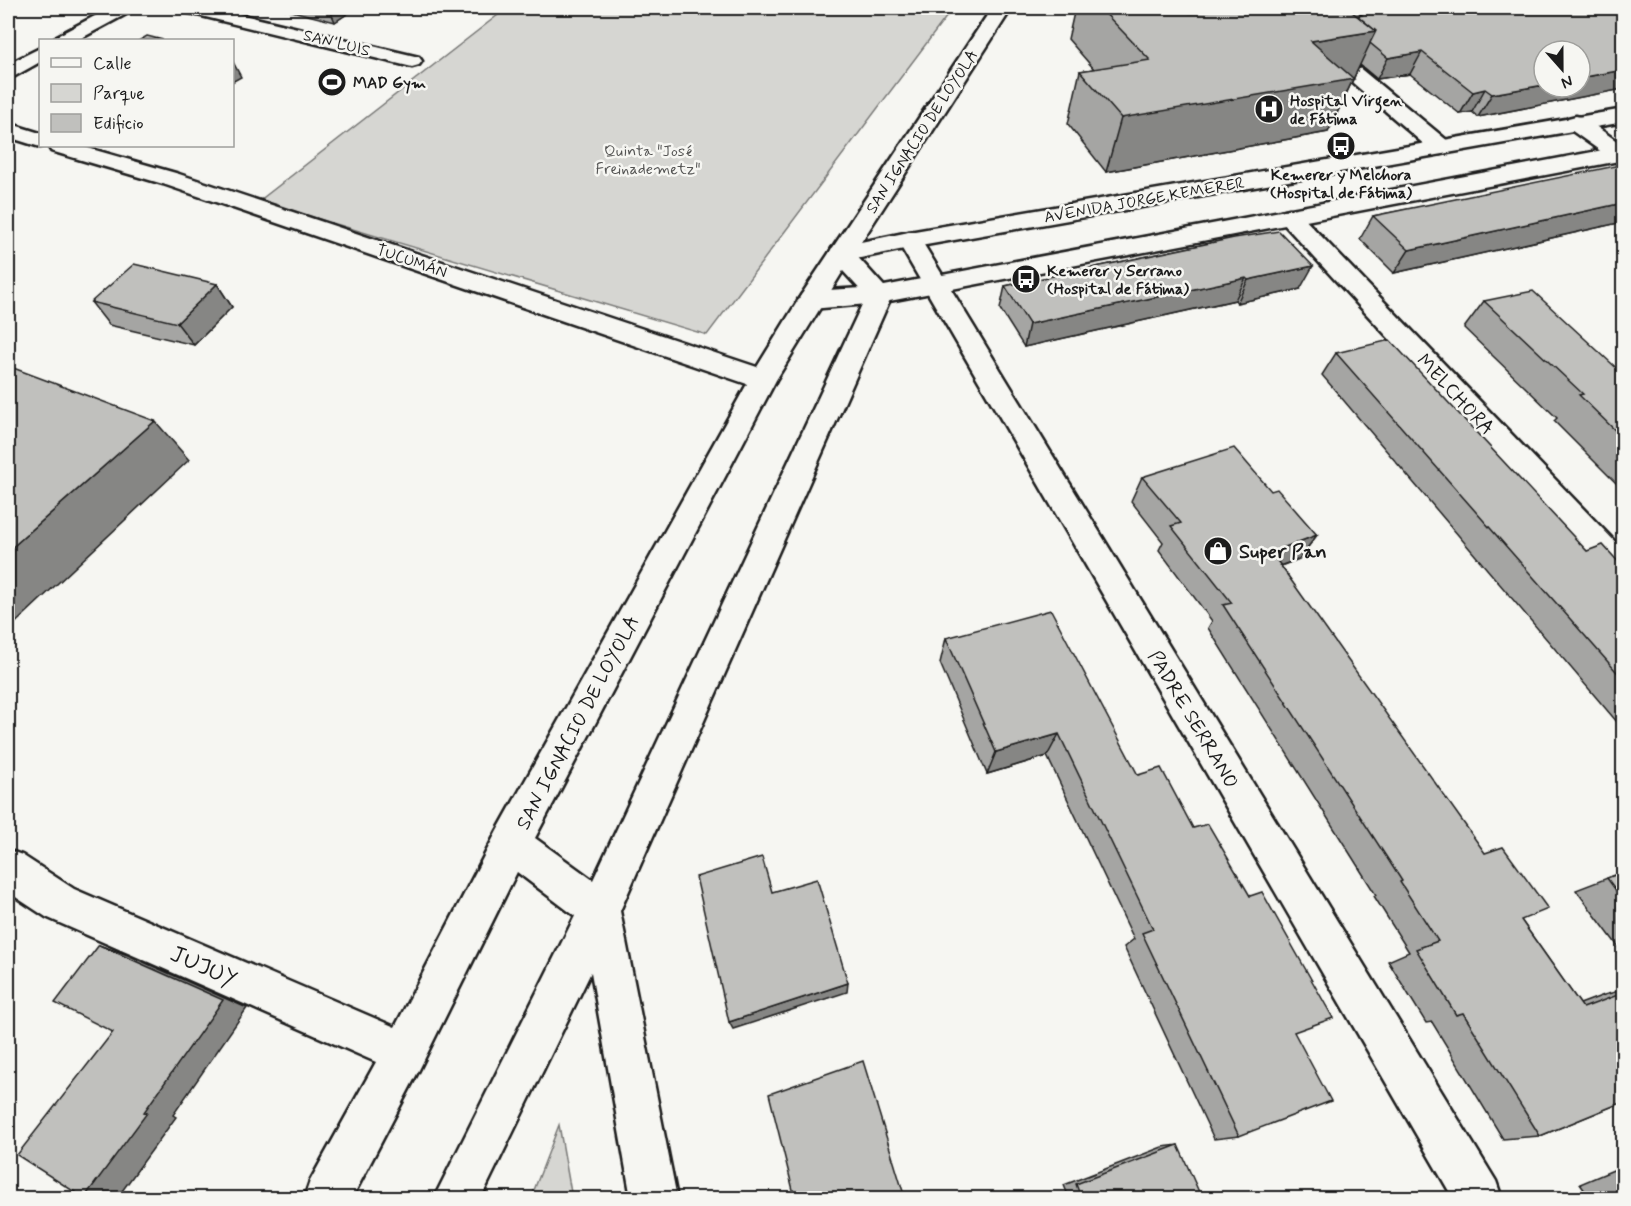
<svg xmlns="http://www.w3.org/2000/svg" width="1631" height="1206" viewBox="0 0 1631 1206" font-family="Mynerve,sans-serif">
  <rect width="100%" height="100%" fill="#f6f6f2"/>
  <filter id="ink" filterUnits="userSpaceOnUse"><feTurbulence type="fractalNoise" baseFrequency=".0167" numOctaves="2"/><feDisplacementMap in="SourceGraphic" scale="12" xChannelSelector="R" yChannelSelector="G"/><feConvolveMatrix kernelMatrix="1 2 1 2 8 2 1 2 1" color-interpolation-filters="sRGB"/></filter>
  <g filter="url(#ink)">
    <!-- green -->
    <g fill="#d6d6d2" stroke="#797977" stroke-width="1.5">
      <polygon points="507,8 953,8 707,335 259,201"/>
      <polygon points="559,1125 572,1198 531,1198"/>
    </g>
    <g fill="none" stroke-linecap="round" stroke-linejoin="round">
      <!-- street casing -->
      <g stroke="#1c1c1c" stroke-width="5">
        <g id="street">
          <polygon points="110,8 133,8 130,12 78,40 54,40 57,36"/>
          <polygon points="182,8 214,8 419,57 422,61 419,65 412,67 185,12"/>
          <path d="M992,8h20l-158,245 38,42 -272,616 57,287h-46l-40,-226 -110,226h-47l141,-282 -58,-44 -97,196 -68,130h-48l6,-17 66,-119 -330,-145 -38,-25v-42l14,5 52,34 321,138 102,-196 250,-447 -584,-200 -112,-33 -3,-5h33l98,28 578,193 45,-73zM843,271l23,25 -273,584 -58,-42 241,-458z"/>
          <polygon points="1266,8 1287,8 1449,142 1452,147 1449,152 1441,154 1433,152"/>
          <polygon points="40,48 40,62 15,76 8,78 8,64"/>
          <polygon points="1576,116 1584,118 1624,146 1624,164 1616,162 1568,128 1565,123 1568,118"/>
          <polygon points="8,123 40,133 40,146 45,146 40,147 8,137"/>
          <polygon points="1289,209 1297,211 1624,551 1624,586 1613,582 1281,221 1277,216 1281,211"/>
          <polygon points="909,232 918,235 921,240 1496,1181 1502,1198 1453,1198 897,240 900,235"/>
        </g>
      </g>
      <!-- secondary casing -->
      <g stroke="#1c1c1c" stroke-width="5">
        <g id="secondary">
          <polygon points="1624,109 1624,122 909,248 841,262 832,260 829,254 832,248 909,232"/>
          <polygon points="1624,146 1624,160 879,303 811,309 802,306 798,300 802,294 811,291 879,287"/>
        </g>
      </g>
      <!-- street -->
      <use href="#street" fill="#f6f6f2" fill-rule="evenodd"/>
      <!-- secondary -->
      <use href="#secondary" fill="#f6f6f2" fill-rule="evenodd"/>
    </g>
    <!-- wall -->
    <g fill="#a5a5a3" stroke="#1c1c1c" stroke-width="1.5">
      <polygon points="280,8 356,8 335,22"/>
      <polygon points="1075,8 1185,8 1190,13 1226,8 1623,8 1623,89 1478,117 1472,112 1460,114 1410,74 1377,79 1360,65 1328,132 1106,172 1068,124 1080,71 1094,69 1068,39"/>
      <polygon points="1623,168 1623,222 1394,273 1360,239 1373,216"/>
      <polygon points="1234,238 1300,289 1237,303 1235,300 1024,347 1000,309 1005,286"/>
      <polygon points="217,284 232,307 194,345 109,325 91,302"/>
      <polygon points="1484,301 1623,374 1623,490 1554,421 1557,418 1464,328"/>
      <polygon points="1336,353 1587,551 1623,567 1623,729 1322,375"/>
      <polygon points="1142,477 1271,491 1317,535 1299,559 1281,566 1521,920 1580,1004 1604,995 1623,990 1623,1102 1540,1136 1503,1139 1432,1022 1426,1023 1388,961 1409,952 1374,896 1376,895 1208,628 1212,621 1159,550 1163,542 1131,501"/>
      <polygon points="946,638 1138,775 1294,1032 1239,1136 1214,1139 1124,947 1134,939 1047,756 987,774 940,663"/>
      <polygon points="1623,872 1623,953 1576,890"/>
      <polygon points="1178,1145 1182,1198 1069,1198 1064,1185 1162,1147"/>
      <polygon points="1623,1166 1623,1198 1590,1198 1580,1184"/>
    </g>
    <!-- shaded-wall -->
    <g fill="#868684" stroke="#1c1c1c" stroke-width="1.5">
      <polygon points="329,8 356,8 335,22"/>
      <polygon points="1376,31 1328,132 1106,172 1121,118 1311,41"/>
      <polygon points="1422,52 1410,74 1377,79 1388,58"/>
      <polygon points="232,60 241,77 232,82"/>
      <polygon points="1623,70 1623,89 1478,117 1492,94 1544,85 1544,87 1580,87 1580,78"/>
      <polygon points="1485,89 1472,112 1460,114 1473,92"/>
      <polygon points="1623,203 1623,222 1394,273 1409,250"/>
      <polygon points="1313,266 1300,289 1237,303 1248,280"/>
      <polygon points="1246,278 1235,300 1024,347 1029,324"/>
      <polygon points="217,284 232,307 194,345 177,323"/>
      <polygon points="155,421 189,460 8,630 8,551"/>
      <polygon points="1317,535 1299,559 1254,575 1271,552"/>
      <polygon points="1059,734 1047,756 987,774 996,752"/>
      <polygon points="99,945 128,955 247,1008 173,1115 176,1117 117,1198 84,1198 144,1112"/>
      <polygon points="848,983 847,992 733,1029 729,1022"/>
    </g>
    <!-- building -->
    <g fill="#c0c0bd" stroke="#1c1c1c" stroke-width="1.5">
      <polygon points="1100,8 1185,8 1190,13 1226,8 1347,8 1376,31 1311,41 1354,79 1121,118 1080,71 1150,60"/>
      <polygon points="1353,8 1623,8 1623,70 1580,78 1580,51 1544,51 1544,85 1492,94 1485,89 1473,92 1422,52 1388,58 1370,43 1376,31 1358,16 1362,15"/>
      <polygon points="147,36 163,40 140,40"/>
      <polygon points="1620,165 1623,168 1623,203 1409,250 1373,216"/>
      <polygon points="1279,231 1313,266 1248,280 1246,278 1029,324 1005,286 1234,238"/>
      <polygon points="134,264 217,284 177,323 91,302"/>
      <polygon points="1533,291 1623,374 1623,438 1579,395 1583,394 1484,301"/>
      <polygon points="1390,340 1587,551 1603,545 1623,567 1623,679 1336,353"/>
      <polygon points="8,366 155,421 8,551"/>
      <polygon points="1234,448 1271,491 1277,489 1317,535 1271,552 1485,853 1503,847 1548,909 1521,920 1583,1008 1623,993 1623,1102 1540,1136 1463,1013 1456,1015 1416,949 1438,941 1400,882 1402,881 1223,605 1232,603 1171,526 1181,523 1142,477"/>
      <polygon points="1051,610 1138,775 1161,768 1193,828 1208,824 1250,896 1262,892 1333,1018 1294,1032 1331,1101 1239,1136 1142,933 1153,929 1059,734 996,752 946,638"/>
      <polygon points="762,857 772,892 817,879 848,983 729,1022 696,877"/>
      <polygon points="1623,872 1623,900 1607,878"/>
      <polygon points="99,945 223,1000 144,1112 147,1113 84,1198 17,1155 113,1032 55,1003"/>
      <polygon points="863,1061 905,1198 795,1198 769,1094"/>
      <polygon points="1178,1145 1199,1192 1182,1198 1081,1198 1076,1184"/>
    </g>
  </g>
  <!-- icons -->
  <defs>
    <g id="stadium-disc" transform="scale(1.5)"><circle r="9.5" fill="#1c1c1c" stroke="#f6f6f2"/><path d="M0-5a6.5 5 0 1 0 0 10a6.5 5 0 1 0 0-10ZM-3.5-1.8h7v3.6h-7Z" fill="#fff"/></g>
    <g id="hospital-disc" transform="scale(1.5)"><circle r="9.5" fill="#1c1c1c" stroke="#f6f6f2"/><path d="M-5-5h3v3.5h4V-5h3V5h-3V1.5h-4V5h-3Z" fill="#fff"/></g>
    <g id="bus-disc" transform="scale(1.5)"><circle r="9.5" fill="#1c1c1c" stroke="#f6f6f2"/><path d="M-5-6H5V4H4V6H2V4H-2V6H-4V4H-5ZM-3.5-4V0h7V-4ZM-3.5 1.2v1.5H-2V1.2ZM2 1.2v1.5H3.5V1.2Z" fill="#fff"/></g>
    <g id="shop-disc" transform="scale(1.5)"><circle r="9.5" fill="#1c1c1c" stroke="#f6f6f2"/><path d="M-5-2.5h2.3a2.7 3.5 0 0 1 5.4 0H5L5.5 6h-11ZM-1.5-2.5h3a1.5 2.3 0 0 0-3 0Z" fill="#fff"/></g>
  </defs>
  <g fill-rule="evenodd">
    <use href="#stadium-disc" x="332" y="82"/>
    <use href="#hospital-disc" x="1269" y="109"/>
    <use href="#bus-disc" x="1341" y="146"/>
    <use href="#bus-disc" x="1026" y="279"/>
    <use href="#shop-disc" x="1218" y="551"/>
  </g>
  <g text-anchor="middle" stroke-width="5" stroke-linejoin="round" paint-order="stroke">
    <!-- far-street labels -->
    <g font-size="16" fill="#1c1c1c" stroke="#f6f6f2">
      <text transform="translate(337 42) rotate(14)" y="6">SAN LUIS</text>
      <text transform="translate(921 131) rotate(-57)" y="6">SAN IGNACIO DE LOYOLA</text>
      <text transform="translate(1144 199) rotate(-10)" y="6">AVENIDA JORGE KEMERER</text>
      <text transform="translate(412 260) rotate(19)" y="6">TUCUMÁN</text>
    </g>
    <!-- far-poi labels -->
    <g font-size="16" font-weight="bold" fill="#1c1c1c" stroke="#f6f6f2" text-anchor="start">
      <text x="353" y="88">MAD Gym</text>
      <text x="1290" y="106">Hospital Vírgen<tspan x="1290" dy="18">de Fátima</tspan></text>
      <text x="1341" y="180" text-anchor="middle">Kemerer y Melchora<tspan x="1341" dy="18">(Hospital de Fátima)</tspan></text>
      <text x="1047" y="276">Kemerer y Serrano<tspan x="1047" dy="18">(Hospital de Fátima)</tspan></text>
    </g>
    <!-- far-park labels -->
    <g font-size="16" fill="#545453" stroke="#f6f6f2">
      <text x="648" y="156">Quinta "José<tspan x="648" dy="18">Freinademetz"</tspan></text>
    </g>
    <!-- street labels -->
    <g font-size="20" fill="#1c1c1c" stroke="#f6f6f2">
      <text transform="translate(1456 394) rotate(47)" y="7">MELCHORA</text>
      <text transform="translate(1194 719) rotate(59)" y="7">PADRE SERRANO</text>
      <text transform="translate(577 722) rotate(-62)" y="7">SAN IGNACIO DE LOYOLA</text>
    </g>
    <!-- poi labels -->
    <g font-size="20" font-weight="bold" fill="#1c1c1c" stroke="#f6f6f2" text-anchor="start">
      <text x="1239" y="558">Super Pan</text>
    </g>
    <!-- near-street labels -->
    <g font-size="24" fill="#1c1c1c" stroke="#f6f6f2">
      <text transform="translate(204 966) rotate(24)" y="8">JUJUY</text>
    </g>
  </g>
  <!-- margin -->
  <rect width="1631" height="1206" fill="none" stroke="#f6f6f2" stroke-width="30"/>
  <rect x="15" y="15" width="1601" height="1176" fill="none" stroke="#1c1c1c" stroke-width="2" filter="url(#ink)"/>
  <!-- legend -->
  <rect x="39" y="39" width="195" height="108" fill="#f6f6f2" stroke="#9f9f9c" stroke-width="1.5"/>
  <rect x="51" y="58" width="30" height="9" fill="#f6f6f2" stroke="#9f9f9c" stroke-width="1.5"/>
  <text x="93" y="69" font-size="18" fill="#1c1c1c">Calle</text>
  <rect x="51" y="84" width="30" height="18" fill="#d6d6d2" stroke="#9f9f9c" stroke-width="1.5"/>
  <text x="93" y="99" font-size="18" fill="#1c1c1c">Parque</text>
  <rect x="51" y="114" width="30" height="18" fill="#c0c0bd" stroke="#9f9f9c" stroke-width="1.5"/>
  <text x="93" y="129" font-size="18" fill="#1c1c1c">Edificio</text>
  <!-- north arrow -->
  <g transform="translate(1562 69) rotate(159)"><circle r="28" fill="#f6f6f2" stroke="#9f9f9c" stroke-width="1.5"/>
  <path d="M0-4.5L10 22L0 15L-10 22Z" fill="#1c1c1c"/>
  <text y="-9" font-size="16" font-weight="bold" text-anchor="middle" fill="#1c1c1c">N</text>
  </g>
</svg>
